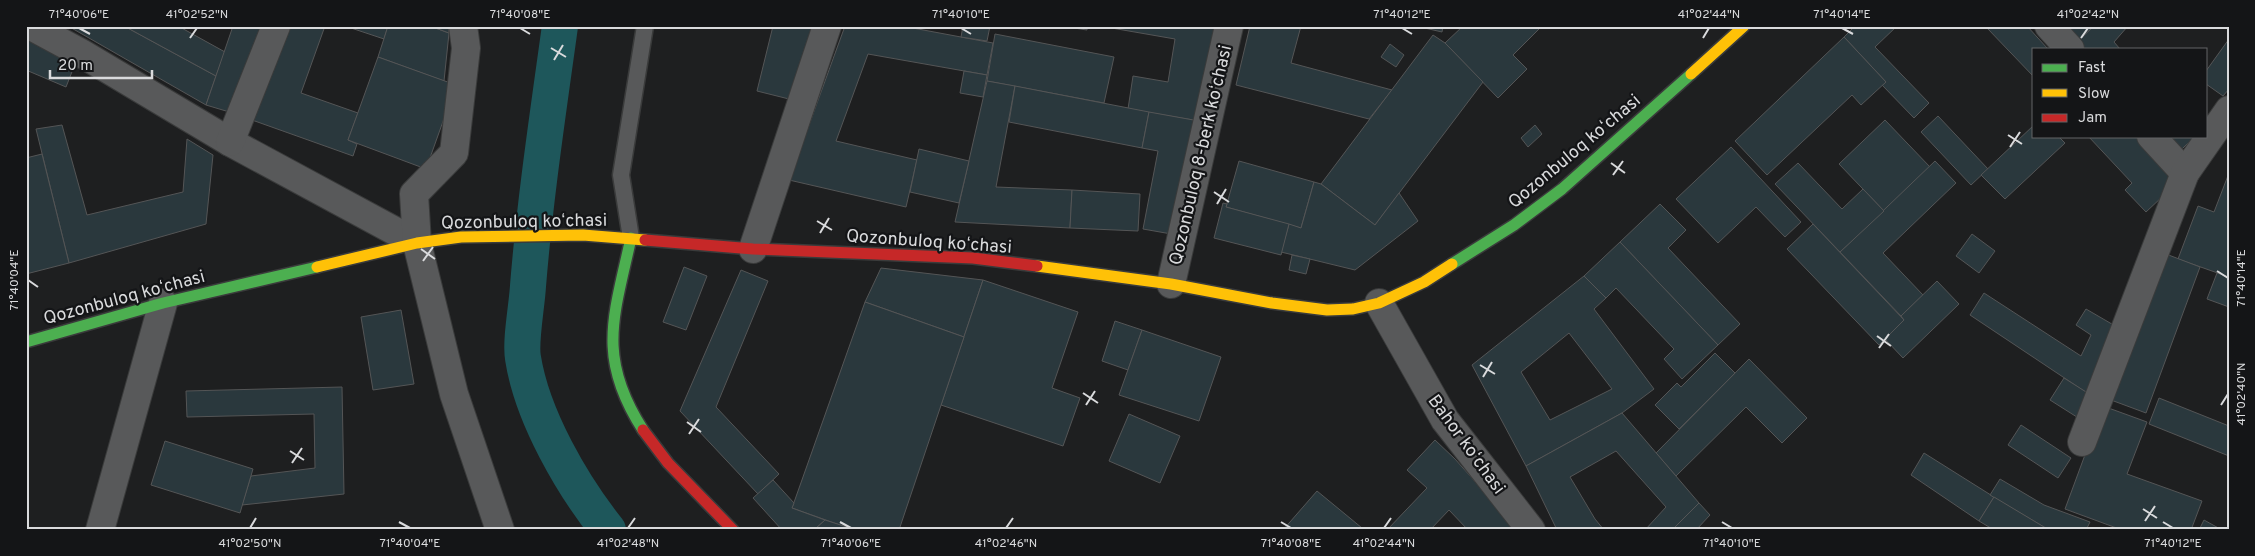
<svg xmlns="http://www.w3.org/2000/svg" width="2255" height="556" viewBox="0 0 2255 556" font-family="Overpass,sans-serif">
  <rect width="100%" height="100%" fill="#1e1f20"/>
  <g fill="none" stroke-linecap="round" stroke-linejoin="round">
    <!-- canal -->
    <path stroke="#1e575b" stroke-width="36" d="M560,26c-12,87 -25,173 -32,260 -1,19 -8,55 -5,72 9,58 49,127 85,172"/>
  </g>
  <!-- building -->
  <g fill="#2a383d" stroke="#545556" fill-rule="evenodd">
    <polygon points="68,26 124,26 216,76 206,105"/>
    <polygon points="124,26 178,26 225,52 216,76"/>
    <polygon points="233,26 266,26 236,114 206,105"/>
    <polygon points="285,26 325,26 301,93 358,113 348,140 357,144 353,156 252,120"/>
    <polygon points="345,26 388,26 384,39"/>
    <polygon points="388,26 430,26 449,33 444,81 378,57"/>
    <polygon points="430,26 448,26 449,33"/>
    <polygon points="773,26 812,26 793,100 757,91"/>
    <polygon points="845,26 902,26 993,43 987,75 868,54 836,141 917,160 906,207 789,180"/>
    <polygon points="963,26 990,26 987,41 961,37"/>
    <polygon points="1061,26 1087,26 1087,30"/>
    <polygon points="1100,26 1216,26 1199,121 1128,109 1133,76 1168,82 1175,39"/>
    <polygon points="1250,26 1301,26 1291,63 1392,90 1369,119 1236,85"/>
    <polygon points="1416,26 1443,26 1442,32"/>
    <polygon points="1463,26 1542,26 1513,55 1527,69 1498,98 1445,43"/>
    <polygon points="1855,26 1897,26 1875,47 1929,103 1914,118 1882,85 1886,82 1844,37"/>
    <polygon points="1988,26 2027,26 2048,49 2034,49 2034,77 1987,28"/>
    <polygon points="2057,26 2094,26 2074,45"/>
    <polygon points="2094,26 2128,26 2114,42 2120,49 2078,49 2074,45"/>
    <polygon points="995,34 1114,57 1104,103 987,81"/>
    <polygon points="1433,35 1445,43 1483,82 1375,225 1321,184"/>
    <polygon points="1844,37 1886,82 1861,105 1852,95 1767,175 1735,141"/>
    <polygon points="26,38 77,59 66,87 26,70"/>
    <polygon points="2229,39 2229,89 2223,96 2206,84 2206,71"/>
    <polygon points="1390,44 1404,55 1396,67 1381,57"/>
    <polygon points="378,57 456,85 426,169 348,140"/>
    <polygon points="964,71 987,75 983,97 960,93"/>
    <polygon points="987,81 1015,86 996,187 1072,190 1070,228 955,222"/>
    <polygon points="1015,86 1149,112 1142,148 1009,122"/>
    <polygon points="1149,112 1199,121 1177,235 1143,229 1158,151 1142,148"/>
    <polygon points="1938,116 1988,169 1971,185 1921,132"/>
    <polygon points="1885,120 1930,167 1884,211 1839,164"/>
    <polygon points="62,125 87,215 183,192 187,139 213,155 206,224 69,263 36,129"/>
    <polygon points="1535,125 1542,134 1528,147 1521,138"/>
    <polygon points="2034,125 2034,136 2058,136 2065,143 2005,199 1981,175"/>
    <polygon points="2088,136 2139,136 2180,180 2146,212 2125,190 2132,183"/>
    <polygon points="2160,136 2195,136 2177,154"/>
    <polygon points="1731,147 1801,222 1785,237 1756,207 1718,243 1676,199"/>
    <polygon points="919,149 969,161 959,203 910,192"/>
    <polygon points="42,154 69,263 26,274 26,158"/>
    <polygon points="1239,161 1314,182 1301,228 1226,207"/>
    <polygon points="1935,161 1956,183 1883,253 1923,295 1901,316 1840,252"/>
    <polygon points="1798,163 1842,209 1863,189 1884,211 1840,252 1775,184"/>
    <polygon points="2229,173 2229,277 2178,259 2198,206 2214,212"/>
    <polygon points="1314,182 1321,184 1375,225 1399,193 1418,221 1355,270 1281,252 1289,224 1301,228"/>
    <polygon points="1072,190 1140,194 1138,231 1070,228"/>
    <polygon points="1223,203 1227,204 1226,207 1289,224 1281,255 1214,238"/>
    <polygon points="1660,204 1686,230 1668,248 1740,324 1718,345 1620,242"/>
    <polygon points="1813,224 1904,320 1879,345 1787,249"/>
    <polygon points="1972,234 1995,251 1979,273 1956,256"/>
    <polygon points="1620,242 1718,345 1682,379 1664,359 1674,349 1616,288 1606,298 1584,276"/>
    <polygon points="2166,254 2200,267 2146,413 2111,400"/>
    <polygon points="1292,255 1310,259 1306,274 1289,270"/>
    <polygon points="684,267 707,276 686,330 663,322"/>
    <polygon points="881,268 983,280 964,337 865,302"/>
    <polygon points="741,270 768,281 716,407 779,474 758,494 680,411"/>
    <polygon points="2217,273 2229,277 2229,307 2207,299"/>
    <path d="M1584,276l22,22 -12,11 60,80 -32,24 -96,53 -54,-101zM1569,333l43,56 -62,31 -29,-48z"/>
    <polygon points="983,280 1078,312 1052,388 1080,398 1063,446 941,405"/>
    <polygon points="1937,281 1959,304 1903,358 1885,339 1904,320 1901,316"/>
    <polygon points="1984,293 2081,356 2091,335 2076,325 2086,309 2117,327 2090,395 1970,315"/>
    <polygon points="865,302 964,337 899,530 854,530 792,508"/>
    <polygon points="401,310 414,384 373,390 361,317"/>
    <polygon points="1115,321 1142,330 1128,370 1102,361"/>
    <polygon points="1142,330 1221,357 1199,421 1119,395"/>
    <polygon points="1715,353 1735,373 1679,429 1655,405 1677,383 1681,387"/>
    <polygon points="1749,359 1807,418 1782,443 1746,407 1676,476 1656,453"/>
    <polygon points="2064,378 2094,397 2080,419 2050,400"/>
    <polygon points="342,387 344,494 242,505 251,476 315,468 314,414 187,417 186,391"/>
    <polygon points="2159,398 2229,426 2229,456 2149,424"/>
    <polygon points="2103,406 2147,422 2127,474 2202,501 2191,530 2122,530 2065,509"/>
    <polygon points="1622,413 1699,503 1672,530 1645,530 1666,507 1616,451 1570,477 1595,519 1604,530 1557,530 1526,466"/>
    <polygon points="1129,414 1180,436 1160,483 1109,461"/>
    <polygon points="2021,425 2071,458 2058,478 2008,445"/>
    <polygon points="1435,440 1455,459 1518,530 1468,530 1449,510 1430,530 1387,530 1427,488 1407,470"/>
    <polygon points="165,441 253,469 240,513 151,485"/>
    <polygon points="1924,453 1994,497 1979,521 1911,475"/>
    <polygon points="2000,479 2044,505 2090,522 2086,530 2049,530 1990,495"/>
    <polygon points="773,480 794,503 792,508 825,520 814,530 782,530 753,498"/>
    <polygon points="1317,491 1362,528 1360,530 1283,530"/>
    <polygon points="1994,497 2049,530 1994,530 1979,521"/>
    <polygon points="1699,503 1710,515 1696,530 1672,530"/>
    <polygon points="825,520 853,529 853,530 814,530"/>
    <polygon points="2204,520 2222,530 2199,530"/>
  </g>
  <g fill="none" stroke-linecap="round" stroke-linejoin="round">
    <!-- lane casing -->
    <g stroke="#3a3b3b" stroke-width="19">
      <polyline id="lane" points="631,238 621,175 645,26"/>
    </g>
    <!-- street casing -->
    <g stroke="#3a3b3b" stroke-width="30">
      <g id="street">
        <polyline points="31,26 81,53 230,142 417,243"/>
        <polyline points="463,26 466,48 454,153 414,194 417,243 454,394 500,530"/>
        <polyline points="2049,26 2070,49"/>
        <polyline points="2151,136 2185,173"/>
        <polyline points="230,142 276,26"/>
        <polyline points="753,249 827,26"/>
        <polyline points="1171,284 1229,26"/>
        <polyline points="1379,303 1445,420 1531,530"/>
        <polyline points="2082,442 2185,173 2229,110"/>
        <polyline points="100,530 163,303"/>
      </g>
    </g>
    <!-- fast casing -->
    <g stroke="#3a3b3b" stroke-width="14">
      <g id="fast">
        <path d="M631,238c-17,78 -35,119 12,192"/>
        <polyline points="1452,264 1514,225 1562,189 1691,74"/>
        <polyline points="26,342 163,303 317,267"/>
      </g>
    </g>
    <!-- slow casing -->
    <g stroke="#3a3b3b" stroke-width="14">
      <g id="slow">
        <polyline points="1691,74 1744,26"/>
        <polyline points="1037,266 1171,284 1272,303 1327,310 1353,309 1379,303 1424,282 1452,264"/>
        <polyline points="317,267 417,243 461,237 583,235 645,240"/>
      </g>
    </g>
    <!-- jam casing -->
    <g stroke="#3a3b3b" stroke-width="14">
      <g id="jam">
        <polyline points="645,240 753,249 973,258 1037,266"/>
        <polyline points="643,430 668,463 733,530"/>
      </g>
    </g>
    <!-- lane -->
    <use href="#lane" stroke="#58595a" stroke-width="16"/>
    <!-- street -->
    <use href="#street" stroke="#58595a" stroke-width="28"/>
    <!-- fast -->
    <use href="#fast" stroke="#4caf50" stroke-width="11"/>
    <!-- slow -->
    <use href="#slow" stroke="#ffc107" stroke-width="11"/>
    <!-- jam -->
    <use href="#jam" stroke="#c62828" stroke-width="11"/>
  </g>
  <!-- ticks -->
  <path fill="none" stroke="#d9dadc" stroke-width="2" d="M79,28l11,6M520,28l10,6M961,28l10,6M1402,28l10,6M1842,28l11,6M190,38l7,-10M1703,38l6,-10M2081,38l7,-10M551,48l15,9M554,60l9,-15M2008,135l14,9M2010,147l10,-15M1611,163l14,10M1613,175l10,-14M1214,192l15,10M1217,204l9,-15M817,221l15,9M820,233l9,-15M421,249l14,10M423,261l10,-14M2217,271l11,7M28,280l10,7M1877,336l14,10M1879,348l10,-14M1480,365l15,9M1483,377l9,-15M1083,393l15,10M1086,405l9,-14M2221,405l7,-11M687,422l14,10M689,434l10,-15M290,451l14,9M292,463l10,-15M2143,509l14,9M2145,521l10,-15M399,522l11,6M840,522l11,6M1281,522l10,6M1722,522l10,6M2163,522l10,6M250,528l6,-10M628,528l7,-10M1006,528l7,-10M1384,528l7,-10"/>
  <g text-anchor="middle" stroke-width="4.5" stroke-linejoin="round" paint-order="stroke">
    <!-- street labels -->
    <g font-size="18" fill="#d9dadc" stroke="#141517">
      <text transform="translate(1574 151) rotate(-40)" y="6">Qozonbuloq koʻchasi</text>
      <text transform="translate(1200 155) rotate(-77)" y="6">Qozonbuloq 8-berk koʻchasi</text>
      <text transform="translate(524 221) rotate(-1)" y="6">Qozonbuloq koʻchasi</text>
      <text transform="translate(929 241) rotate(4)" y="6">Qozonbuloq koʻchasi</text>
      <text transform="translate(124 297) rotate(-15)" y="6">Qozonbuloq koʻchasi</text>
      <text transform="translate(1467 444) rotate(54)" y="6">Bahor koʻchasi</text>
    </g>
  </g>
  <!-- border -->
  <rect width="2255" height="556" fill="none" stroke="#141517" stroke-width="55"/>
  <!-- legend -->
  <rect x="2032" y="48" width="175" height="90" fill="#141517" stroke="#636466"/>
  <rect x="2042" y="64" width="25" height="8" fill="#4caf50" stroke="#636466"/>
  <text x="2078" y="72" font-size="15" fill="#d9dadc">Fast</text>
  <rect x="2042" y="89" width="25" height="8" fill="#ffc107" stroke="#636466"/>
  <text x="2078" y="98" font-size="15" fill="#d9dadc">Slow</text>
  <rect x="2042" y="114" width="25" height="8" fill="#c62828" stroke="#636466"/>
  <text x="2078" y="122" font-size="15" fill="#d9dadc">Jam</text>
  <!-- scale -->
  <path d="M50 70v8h102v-8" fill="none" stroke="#d9dadc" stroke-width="2.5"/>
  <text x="58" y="70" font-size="15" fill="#d9dadc" stroke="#141517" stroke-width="4" paint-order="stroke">20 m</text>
  <rect x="28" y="28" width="2200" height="500" fill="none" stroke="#d9dadc" stroke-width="2"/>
  <g font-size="12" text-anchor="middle" fill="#d9dadc">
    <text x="79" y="18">71°40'06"E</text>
    <text x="197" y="18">41°02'52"N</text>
    <text x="520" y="18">71°40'08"E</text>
    <text x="961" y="18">71°40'10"E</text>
    <text x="1402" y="18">71°40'12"E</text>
    <text x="1709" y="18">41°02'44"N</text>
    <text x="1842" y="18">71°40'14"E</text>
    <text x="2088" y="18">41°02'42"N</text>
    <text transform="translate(2241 278) rotate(-90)" y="4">71°40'14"E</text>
    <text transform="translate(14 280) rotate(-90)" y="4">71°40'04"E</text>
    <text transform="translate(2241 394) rotate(-90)" y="4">41°02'40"N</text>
    <text x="250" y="547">41°02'50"N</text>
    <text x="410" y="547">71°40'04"E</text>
    <text x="628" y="547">41°02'48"N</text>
    <text x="851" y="547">71°40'06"E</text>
    <text x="1006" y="547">41°02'46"N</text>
    <text x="1291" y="547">71°40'08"E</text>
    <text x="1384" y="547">41°02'44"N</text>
    <text x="1732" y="547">71°40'10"E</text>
    <text x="2173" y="547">71°40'12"E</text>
  </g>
</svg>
